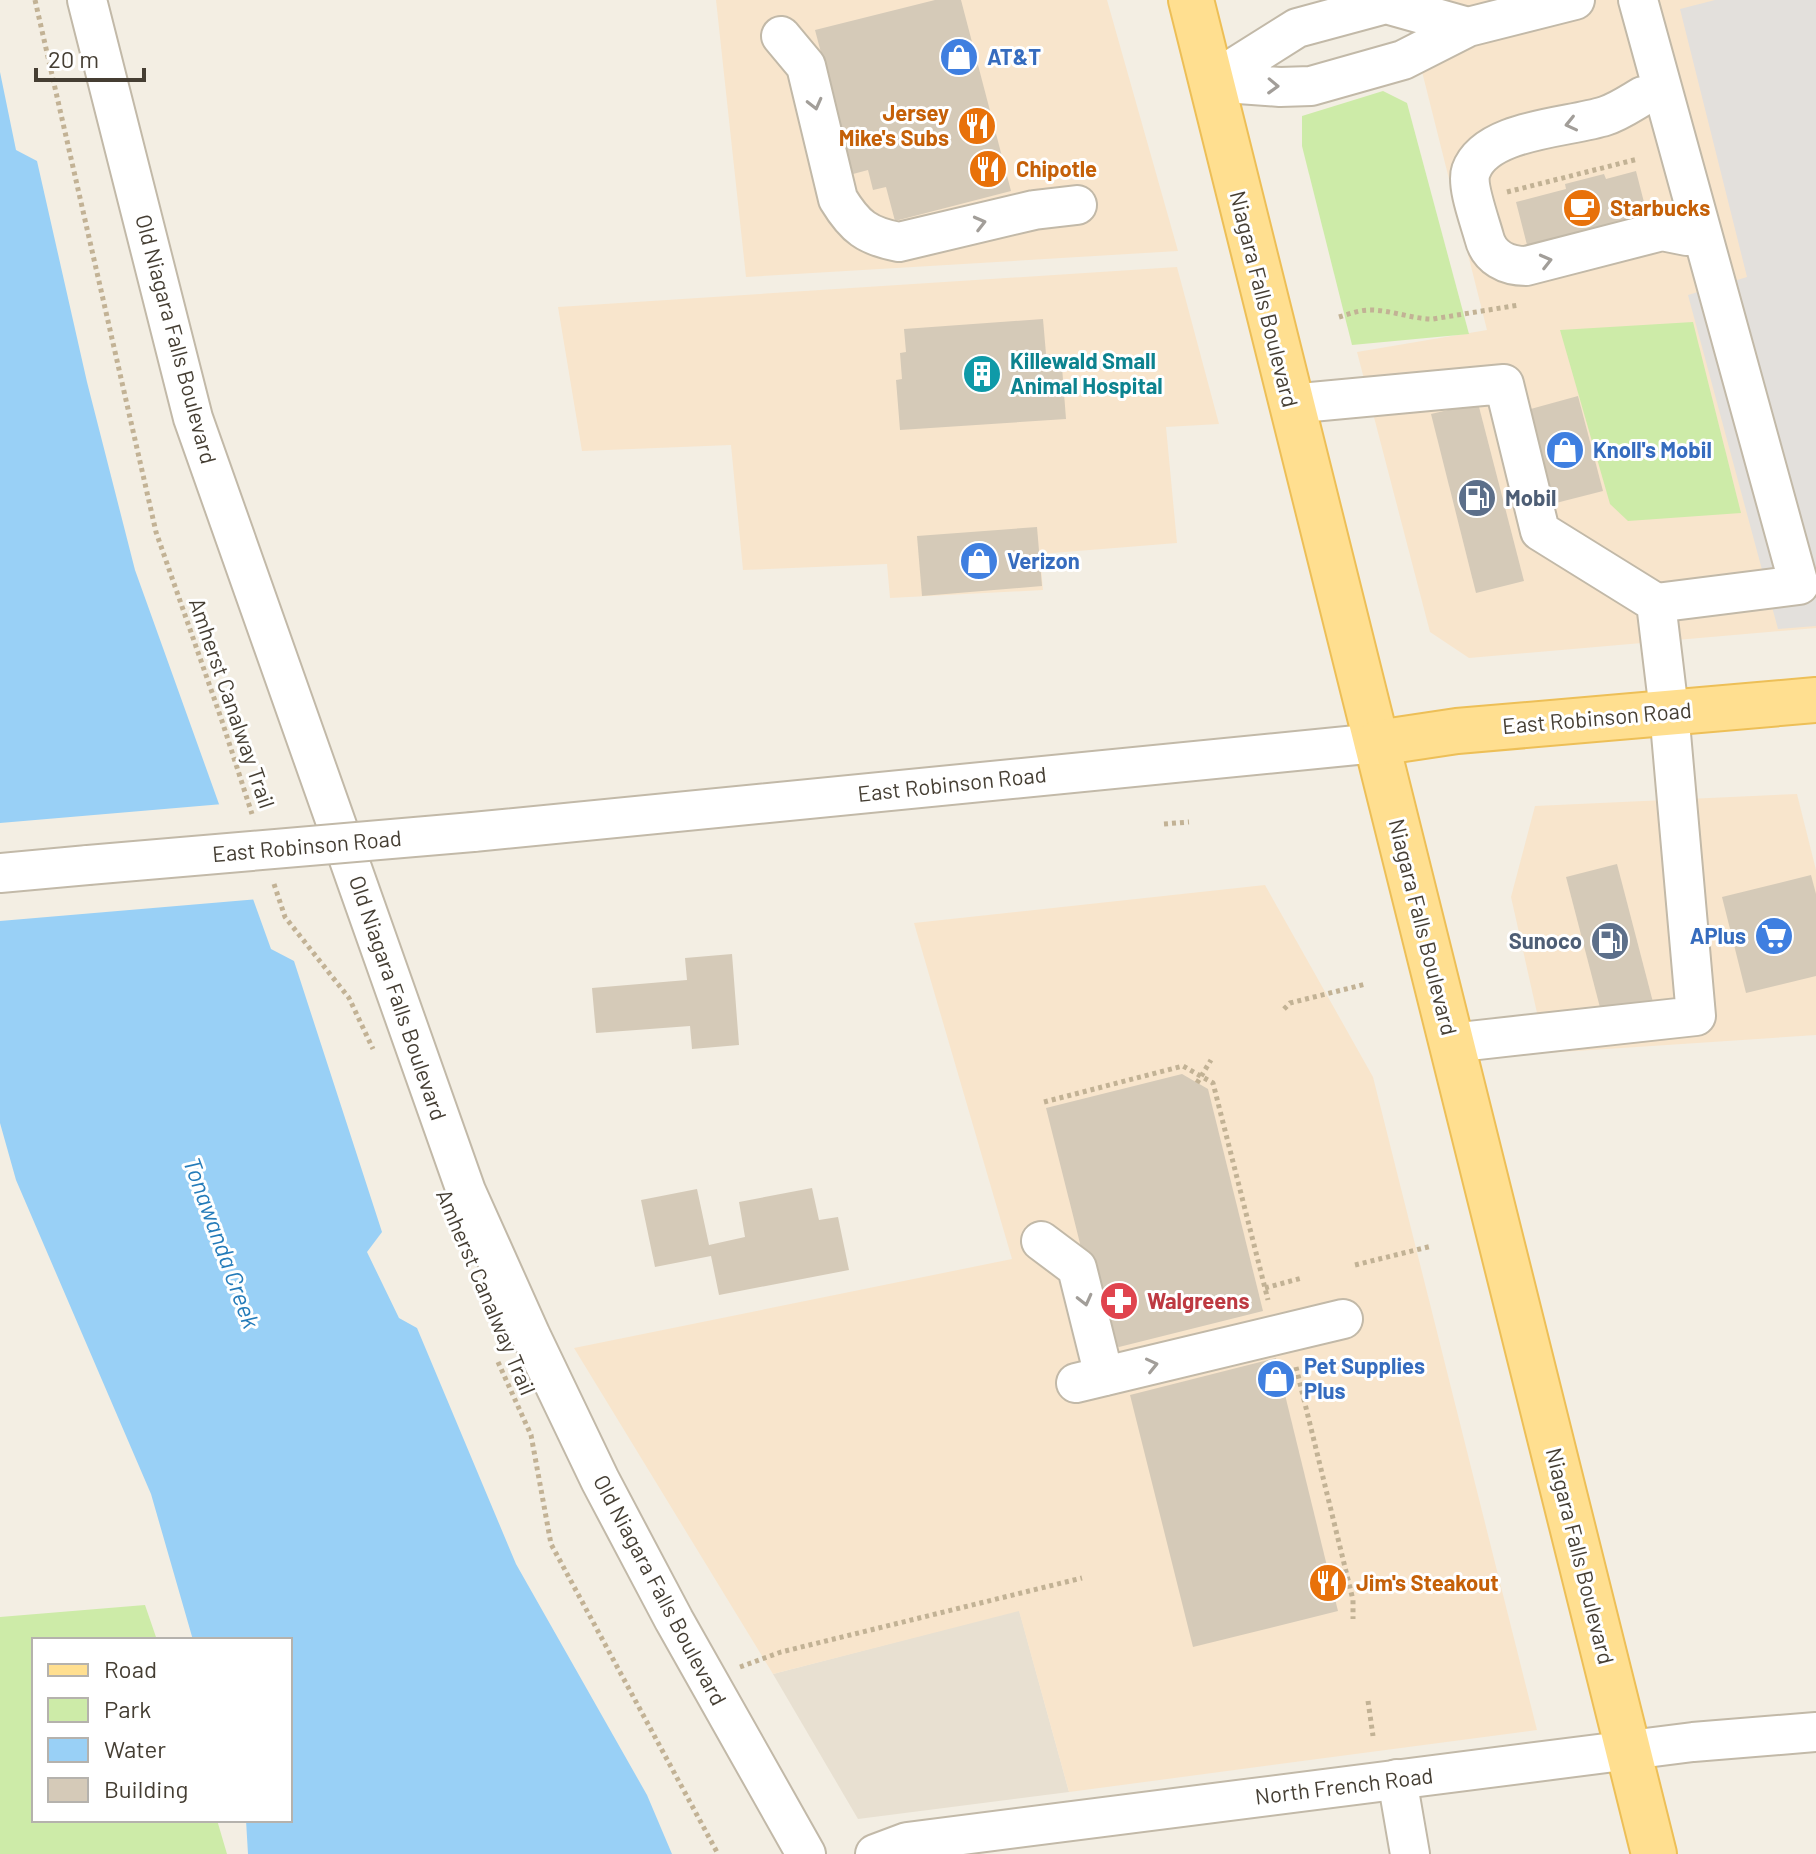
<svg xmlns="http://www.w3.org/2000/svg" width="1816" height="1854" viewBox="0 0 1816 1854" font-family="Barlow,sans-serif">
  <rect width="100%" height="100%" fill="#f3eee3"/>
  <!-- residential -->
  <polygon fill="#e8e0d1" points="1019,1610 1069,1792 858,1819 773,1674"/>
  <!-- commercial -->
  <g fill="#f8e5cc">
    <polygon points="716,0 1107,0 1178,251 746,277"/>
    <polygon points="1404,0 1816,0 1816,628 1469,658 1430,632 1357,352 1487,330"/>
    <polygon points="1177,267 1219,424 1166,427 1177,543 1040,554 1043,590 890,598 887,564 743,570 731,445 582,451 558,307"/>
    <polygon points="1797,794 1816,870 1816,1035 1546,1053 1511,897 1535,806"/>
    <polygon points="1265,885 1373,1077 1537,1730 1069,1792 1019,1611 773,1674 574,1348 1012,1259 914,923"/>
  </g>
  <!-- green -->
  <g fill="#cdeba8">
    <polygon points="1383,91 1407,103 1469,334 1352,345 1302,146 1302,116"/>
    <polygon points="1693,322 1741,513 1628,521 1610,504 1560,330"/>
    <polygon points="145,1605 157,1640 34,1640 34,1820 217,1820 227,1854 0,1854 0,1617"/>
  </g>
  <!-- parking -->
  <polygon fill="#e3e0dc" points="1715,0 1816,0 1816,626 1778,629 1688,295 1747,277 1680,9"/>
  <!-- water -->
  <polygon fill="#99d0f6" points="0,72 16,150 37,161 87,382 135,570 271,949 294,961 382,1232 367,1252 399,1318 417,1328 516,1564 647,1795 672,1854 248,1854 246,1820 290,1820 290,1640 193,1640 151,1494 16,1180 0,1123"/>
  <!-- pier -->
  <polygon fill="#f3eee3" points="223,804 258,899 0,921 0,823"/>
  <!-- building -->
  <g fill="#d5cab8">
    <polygon points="935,0 961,0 1011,191 895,221 886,187 873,190 868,170 853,174 815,30"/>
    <polygon points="1636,171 1647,214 1617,223 1619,232 1602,236 1599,227 1527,245 1516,202 1566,189 1565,184 1604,174 1606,179"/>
    <polygon points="1043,319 1046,354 1053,354 1054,368 1062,367 1066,419 900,430 896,380 902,379 900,353 906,352 904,329"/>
    <polygon points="1578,396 1603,491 1552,504 1527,410"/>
    <polygon points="1478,403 1524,581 1476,593 1431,414"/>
    <polygon points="1037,527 1042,586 922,596 917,536"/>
    <polygon points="1617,864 1654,1006 1603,1019 1566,877"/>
    <polygon points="1811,875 1816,894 1816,976 1746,993 1722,897"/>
    <polygon points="732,954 739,1045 692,1049 690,1026 596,1033 592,988 687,980 685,958"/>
    <polygon points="1182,1074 1208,1089 1263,1311 1119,1347 1104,1339 1046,1108"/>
    <polygon points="812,1188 819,1220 838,1217 849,1270 719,1295 711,1256 655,1267 641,1200 697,1189 709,1245 745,1237 739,1202"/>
    <polygon points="1276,1358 1338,1611 1193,1647 1130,1395"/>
  </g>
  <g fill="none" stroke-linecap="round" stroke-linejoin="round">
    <!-- minor casing -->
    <g stroke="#c2b9a8" stroke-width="42">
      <g id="minor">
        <polyline points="87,0 193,418 466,1191 531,1336 600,1480 674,1620 806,1854"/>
        <polyline points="1638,0 1799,585 1656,603"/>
        <polyline points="1468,27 1386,4 1297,28 1211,82 1280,87 1311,86 1403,60 1468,27 1575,0"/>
        <path d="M781,36l25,30 32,133c17,28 29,37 61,43l135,-32 43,-5"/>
        <path d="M1643,96c-12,7 -25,16 -38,20 -37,12 -119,13 -134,55 -5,14 9,51 13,66 5,21 23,29 42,29l136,-35 25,5"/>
        <polyline points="1290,404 1504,384 1540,531 1656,603 1669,711 1696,1016 1451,1043"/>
        <polyline points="473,832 1377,743"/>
        <polyline points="0,873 88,865"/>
        <polyline points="1041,1241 1077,1268 1104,1376"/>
        <polyline points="1076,1383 1343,1319"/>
        <polyline points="1397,1779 1410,1854"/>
        <polyline points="875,1854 907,1842 1693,1742 1816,1732"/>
      </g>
    </g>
    <!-- major casing -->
    <g stroke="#edbf57" stroke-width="48">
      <g id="major">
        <path d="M1191,0c151,619 310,1236 463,1854"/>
        <polyline points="1377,743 1457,731 1816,700"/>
      </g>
    </g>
    <!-- path -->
    <g stroke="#c2b295" stroke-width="5" stroke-dasharray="4 4" stroke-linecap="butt">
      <polyline points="35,0 156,532 222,721 252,814"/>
      <polyline points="1507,192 1638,159"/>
      <path d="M1339,317c10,-3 20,-7 31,-7 21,0 42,9 63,9l86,-14"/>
      <polyline points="1164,824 1189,822"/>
      <polyline points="274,884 285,917 349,998 373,1049"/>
      <polyline points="1284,1009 1290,1003 1366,984"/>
      <polyline points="1197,1083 1211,1060"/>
      <polyline points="1044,1102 1183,1066 1213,1083 1268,1300"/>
      <polyline points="1355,1265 1432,1246"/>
      <polyline points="1265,1288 1302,1278"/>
      <polyline points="498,1362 531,1435 551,1544 718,1854"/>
      <polyline points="1296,1367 1353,1600 1353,1619"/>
      <polyline points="740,1667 781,1652 1082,1578"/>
      <polyline points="1368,1701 1373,1736"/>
    </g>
    <!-- minor -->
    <use href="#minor" stroke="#fff" stroke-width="38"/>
    <!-- major -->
    <use href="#major" stroke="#ffdf90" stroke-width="44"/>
    <!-- minor-bridge casing -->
    <g stroke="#c2b9a8" stroke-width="42" stroke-linecap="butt">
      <polyline id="minor-bridge" points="88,865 473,832"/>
    </g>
    <!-- minor-bridge -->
    <use href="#minor-bridge" stroke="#fff" stroke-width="38"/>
  </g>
  <!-- one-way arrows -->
  <defs><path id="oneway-chevron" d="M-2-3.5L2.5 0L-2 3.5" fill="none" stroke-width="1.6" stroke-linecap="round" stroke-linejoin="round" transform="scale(2)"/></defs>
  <g stroke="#a29e99">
    <use href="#oneway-chevron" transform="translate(1273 86) rotate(2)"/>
    <use href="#oneway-chevron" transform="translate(815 104) rotate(76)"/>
    <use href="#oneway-chevron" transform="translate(1571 124) rotate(167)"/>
    <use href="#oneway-chevron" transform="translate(980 223) rotate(-14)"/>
    <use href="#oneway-chevron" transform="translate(1546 261) rotate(-14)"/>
    <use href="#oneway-chevron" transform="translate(1085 1300) rotate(76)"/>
    <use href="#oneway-chevron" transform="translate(1152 1365) rotate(-13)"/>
  </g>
  <!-- icons -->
  <defs>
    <g id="shop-disc" transform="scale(2)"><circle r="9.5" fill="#3f7fe0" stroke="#fff"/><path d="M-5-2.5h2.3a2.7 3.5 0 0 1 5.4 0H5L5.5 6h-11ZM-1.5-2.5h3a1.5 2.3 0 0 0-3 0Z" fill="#fff"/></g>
    <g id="restaurant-disc" transform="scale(2)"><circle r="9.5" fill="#e8710a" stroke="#fff"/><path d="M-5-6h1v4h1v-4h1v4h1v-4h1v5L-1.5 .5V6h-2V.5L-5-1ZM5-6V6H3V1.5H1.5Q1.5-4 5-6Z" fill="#fff"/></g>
    <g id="cafe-disc" transform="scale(2)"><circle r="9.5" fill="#e8710a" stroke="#fff"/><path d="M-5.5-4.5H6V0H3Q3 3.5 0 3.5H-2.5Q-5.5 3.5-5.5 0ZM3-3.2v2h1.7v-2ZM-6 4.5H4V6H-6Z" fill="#fff"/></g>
    <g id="building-disc" transform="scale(2)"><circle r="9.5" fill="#0f9aa8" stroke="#fff"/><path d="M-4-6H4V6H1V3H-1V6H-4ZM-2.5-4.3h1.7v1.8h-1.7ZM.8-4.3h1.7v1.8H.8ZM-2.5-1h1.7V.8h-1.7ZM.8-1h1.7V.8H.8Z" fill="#fff"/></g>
    <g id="fuel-disc" transform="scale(2)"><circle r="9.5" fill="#5c6f8a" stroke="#fff"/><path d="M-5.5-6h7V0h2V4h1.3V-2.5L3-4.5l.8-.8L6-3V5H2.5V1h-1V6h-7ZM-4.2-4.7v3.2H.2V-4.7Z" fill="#fff"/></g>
    <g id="supermarket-disc" transform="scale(2)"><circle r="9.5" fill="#3f7fe0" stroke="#fff"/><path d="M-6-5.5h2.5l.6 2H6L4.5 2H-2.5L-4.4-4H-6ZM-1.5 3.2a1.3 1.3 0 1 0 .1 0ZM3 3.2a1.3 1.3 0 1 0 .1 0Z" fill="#fff"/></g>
    <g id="pharmacy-disc" transform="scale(2)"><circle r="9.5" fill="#e0444e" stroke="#fff"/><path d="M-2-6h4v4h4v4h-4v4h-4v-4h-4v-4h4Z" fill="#fff"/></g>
  </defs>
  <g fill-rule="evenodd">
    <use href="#shop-disc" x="959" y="57"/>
    <use href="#restaurant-disc" x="977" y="126"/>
    <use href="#restaurant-disc" x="988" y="169"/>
    <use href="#cafe-disc" x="1582" y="208"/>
    <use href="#building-disc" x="982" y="374"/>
    <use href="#shop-disc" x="1565" y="450"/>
    <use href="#fuel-disc" x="1477" y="498"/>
    <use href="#shop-disc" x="979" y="561"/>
    <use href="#supermarket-disc" x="1774" y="936"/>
    <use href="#fuel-disc" x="1610" y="941"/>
    <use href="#pharmacy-disc" x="1119" y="1301"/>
    <use href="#shop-disc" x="1276" y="1379"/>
    <use href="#restaurant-disc" x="1328" y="1583"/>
  </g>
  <g text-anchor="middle" stroke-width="6" stroke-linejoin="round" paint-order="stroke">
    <!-- shop labels -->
    <g font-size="22" font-weight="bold" fill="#366cbe" stroke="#fff" text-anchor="start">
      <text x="987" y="65">AT&amp;T</text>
      <text x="1593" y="458">Knoll's Mobil</text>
      <text x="1007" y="569">Verizon</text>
      <text x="1746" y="944" text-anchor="end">APlus</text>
      <text x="1304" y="1374">Pet Supplies<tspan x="1304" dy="25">Plus</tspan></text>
    </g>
    <!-- food labels -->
    <g font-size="22" font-weight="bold" fill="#c56008" stroke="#fff" text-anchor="start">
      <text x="949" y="121" text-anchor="end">Jersey<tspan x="949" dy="25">Mike's Subs</tspan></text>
      <text x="1016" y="177">Chipotle</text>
      <text x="1610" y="216">Starbucks</text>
      <text x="1356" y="1591">Jim's Steakout</text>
    </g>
    <!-- street labels -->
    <g font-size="22" fill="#453e33" stroke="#fff">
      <text transform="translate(1264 299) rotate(76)" y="8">Niagara Falls Boulevard</text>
      <text transform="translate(176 339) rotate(75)" y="8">Old Niagara Falls Boulevard</text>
      <text transform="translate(232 703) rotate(71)" y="8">Amherst Canalway Trail</text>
      <text transform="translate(1597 718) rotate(-5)" y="8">East Robinson Road</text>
      <text transform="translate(952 784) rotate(-6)" y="8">East Robinson Road</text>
      <text transform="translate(307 846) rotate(-5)" y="8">East Robinson Road</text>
      <text transform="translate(1423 927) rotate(76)" y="8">Niagara Falls Boulevard</text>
      <text transform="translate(398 998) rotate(71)" y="8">Old Niagara Falls Boulevard</text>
      <text transform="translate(486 1292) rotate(67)" y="8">Amherst Canalway Trail</text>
      <text transform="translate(1580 1556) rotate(76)" y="8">Niagara Falls Boulevard</text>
      <text transform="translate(660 1590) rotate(62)" y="8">Old Niagara Falls Boulevard</text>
      <text transform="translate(1344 1786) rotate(-7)" y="8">North French Road</text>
    </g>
    <!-- culture labels -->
    <g font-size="22" font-weight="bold" fill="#0d838f" stroke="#fff" text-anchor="start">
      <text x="1010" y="369">Killewald Small<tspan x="1010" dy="25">Animal Hospital</tspan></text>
    </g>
    <!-- service labels -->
    <g font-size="22" font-weight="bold" fill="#4e5e75" stroke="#fff" text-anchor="start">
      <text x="1505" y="506">Mobil</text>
      <text x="1582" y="949" text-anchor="end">Sunoco</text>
    </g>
    <!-- health labels -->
    <g font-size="22" font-weight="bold" fill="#be3a42" stroke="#fff" text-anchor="start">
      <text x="1147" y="1309">Walgreens</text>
    </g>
    <!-- water labels -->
    <g font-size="24" font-style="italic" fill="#247bb9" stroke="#fff">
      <text transform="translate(221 1243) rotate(70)" y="8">Tonawanda Creek</text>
    </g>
  </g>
  <!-- legend -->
  <rect x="32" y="1638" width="260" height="184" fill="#ffffff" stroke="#b5b2ad" stroke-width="2"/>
  <rect x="48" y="1664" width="40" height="12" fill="#ffdf90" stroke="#b5b2ad" stroke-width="2"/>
  <text x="104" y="1678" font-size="24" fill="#453e33">Road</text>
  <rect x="48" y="1698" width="40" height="24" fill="#cdeba8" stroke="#b5b2ad" stroke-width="2"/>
  <text x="104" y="1718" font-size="24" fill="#453e33">Park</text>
  <rect x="48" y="1738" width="40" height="24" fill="#99d0f6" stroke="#b5b2ad" stroke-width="2"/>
  <text x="104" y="1758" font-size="24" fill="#453e33">Water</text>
  <rect x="48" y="1778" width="40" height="24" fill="#d5cab8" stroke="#b5b2ad" stroke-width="2"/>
  <text x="104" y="1798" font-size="24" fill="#453e33">Building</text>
  <!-- scale -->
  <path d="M36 68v12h108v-12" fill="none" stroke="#453e33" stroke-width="4"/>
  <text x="48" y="68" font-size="24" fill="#453e33" stroke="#ffffff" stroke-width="6" paint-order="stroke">20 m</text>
</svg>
